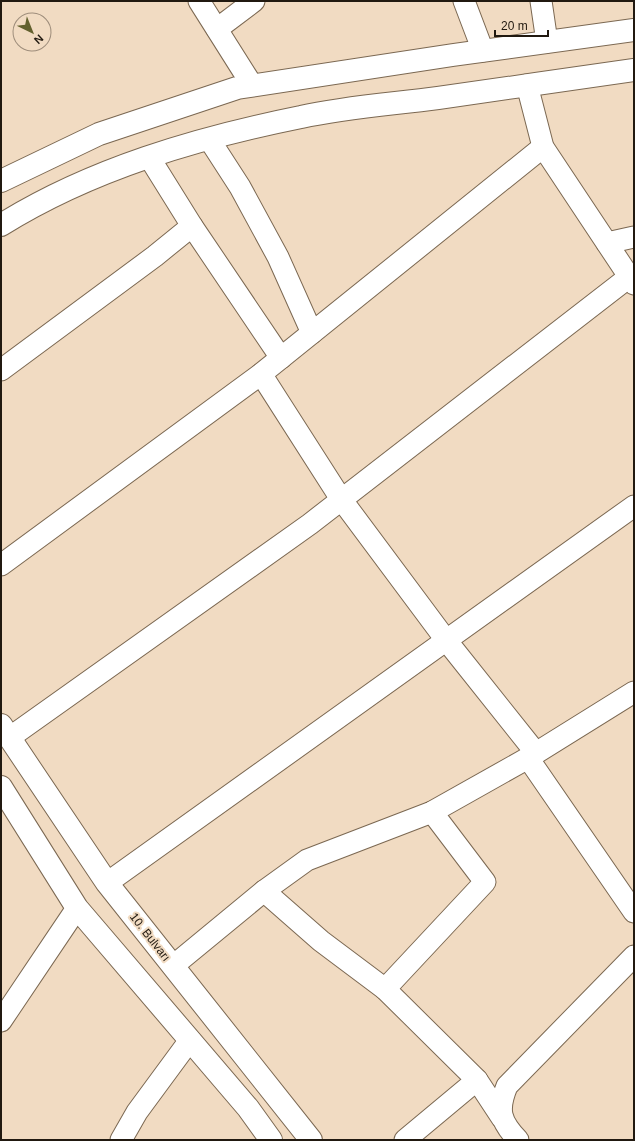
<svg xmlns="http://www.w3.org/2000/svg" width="635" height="1141" viewBox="0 0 635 1141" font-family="Arial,sans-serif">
  <rect width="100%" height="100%" fill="#f1dbc2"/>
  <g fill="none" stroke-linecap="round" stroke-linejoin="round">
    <!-- minor casing -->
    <g stroke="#7b6852" stroke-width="23">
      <g id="minor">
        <polyline points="199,1 252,85"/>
        <polyline points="464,1 483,51"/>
        <polyline points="541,1 547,42"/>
        <polyline points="217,29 254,1"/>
        <polyline points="527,85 543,147 634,284"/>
        <polyline points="209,139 240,187 278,257 312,333"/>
        <polyline points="149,157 192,226 281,358"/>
        <polyline points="607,243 634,237"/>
        <polyline points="1,370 155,256 192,226"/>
        <polyline points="261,374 341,499 446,640 536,753"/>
        <polyline points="1,565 261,374 543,147"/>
        <polyline points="9,738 310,524 629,277"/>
        <polyline points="528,758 634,912"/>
        <polyline points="432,812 485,882 385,989 477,1080 502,1118"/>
        <polyline points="107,883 634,506"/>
        <polyline points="264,891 321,941 385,989"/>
        <polyline points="173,966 264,891 307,860 432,812 528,758 634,692"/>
        <polyline points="1,1021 77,908"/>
        <polyline points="121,1140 137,1112 190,1040"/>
        <polyline points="405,1140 477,1080"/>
        <path d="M518,1140c-18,-19 -21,-30 -11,-54l127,-130"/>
      </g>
    </g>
    <!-- secondary casing -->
    <g stroke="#7b6852" stroke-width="24">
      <g id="secondary">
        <polyline points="1,181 99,134 237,88 453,55 634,30"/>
        <path d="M1,225c90,-56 196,-87 300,-108 44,-10 92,-13 137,-19 65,-9 131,-19 196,-28"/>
        <polyline points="1,725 107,883 311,1140"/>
        <polyline points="1,787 77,908 248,1108 271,1140"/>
      </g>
    </g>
    <!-- minor -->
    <use href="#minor" stroke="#fff" stroke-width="21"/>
    <!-- secondary -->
    <use href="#secondary" stroke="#fff" stroke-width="22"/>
  </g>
  <g text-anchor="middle" stroke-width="4" stroke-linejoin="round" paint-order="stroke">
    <!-- street labels -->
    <g font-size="12" fill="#211910" stroke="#f1dbc2">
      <text transform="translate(150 937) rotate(52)" y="4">10. Bulvarı</text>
    </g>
  </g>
  <!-- border -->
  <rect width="635" height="1141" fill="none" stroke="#211910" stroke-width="4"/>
  <!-- north arrow -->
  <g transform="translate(32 32) rotate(137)"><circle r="19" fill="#f1dbc2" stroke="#9e8d7b"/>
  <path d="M0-3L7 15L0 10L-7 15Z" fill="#62602d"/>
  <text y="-6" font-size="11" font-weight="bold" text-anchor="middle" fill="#211910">N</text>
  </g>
  <!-- scale -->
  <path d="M495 30v6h53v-6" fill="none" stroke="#211910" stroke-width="2"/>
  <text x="501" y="30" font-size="12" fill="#211910" stroke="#f1dbc2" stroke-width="3" paint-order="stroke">20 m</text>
</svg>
